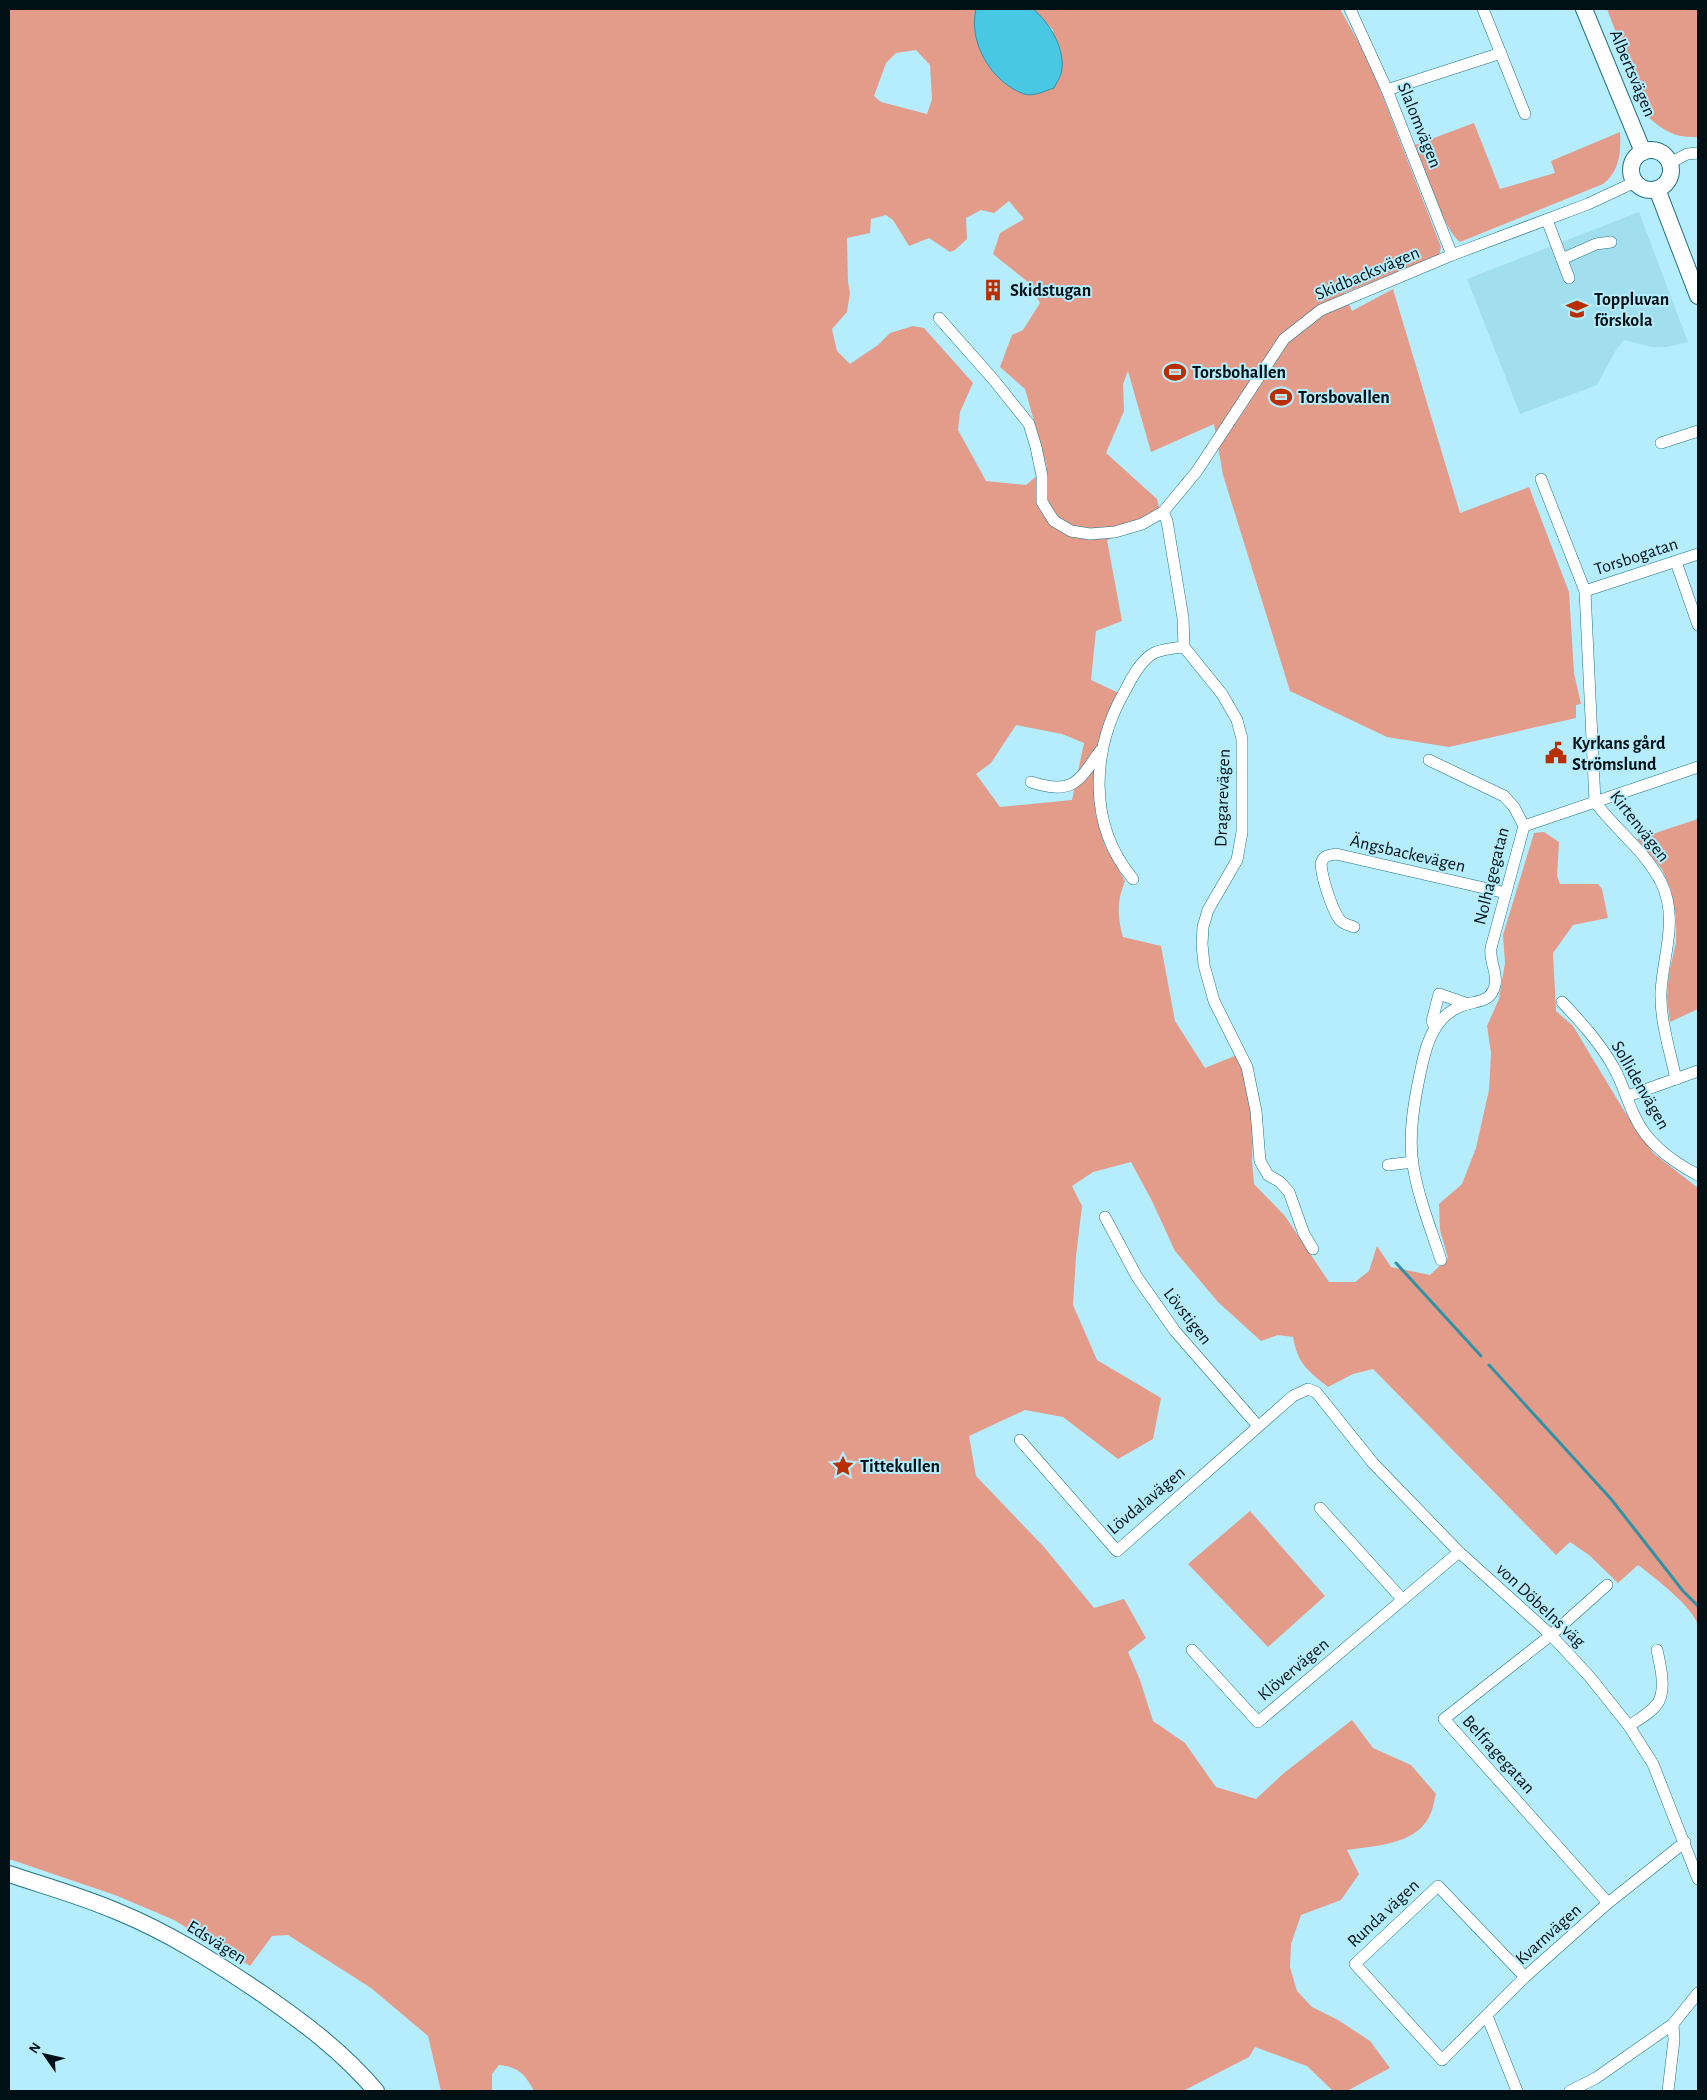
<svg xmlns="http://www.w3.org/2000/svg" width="1707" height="2100" viewBox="0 0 1707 2100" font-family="'Alegreya Sans',sans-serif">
  <rect width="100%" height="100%" fill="#b5edfc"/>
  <!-- built -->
  <polygon fill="#a2dfee" points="1639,212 1688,342 1667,347 1651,347 1624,340 1616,350 1597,385 1520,414 1467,279"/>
  <!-- green -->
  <g fill="#e39c8a" fill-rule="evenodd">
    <path d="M9,9h967c-5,21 2,37 12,56l66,-34 -21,-22h307l29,52 72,186 -2,9 -95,37 8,18 41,-22 67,224 69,-26 40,105 5,81 7,31 -5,1v13l-127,29 -62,-10 -97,-46 -67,-216 -9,-51 -63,28 -23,-81 -5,13 1,27 -18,42 51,46 5,20 -55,21 15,81 -26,10 -5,49 30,14 -24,95 -2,23 10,34 20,35c-8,20 -8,35 -2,56l38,9 14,75 30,47 32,-13 8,17 9,37 -2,52 2,23 31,32 44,66h26l14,-11 8,-25 14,21 39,8 18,-17 -8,-28 -1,-26 23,-20 14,-36 13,-58 2,-37 -4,-27 12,-27 6,-36 -2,-28 31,-102 10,-1 15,10 -2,34 3,8h38l4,5 6,29 -35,7 -20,28 3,58 17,15 50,83 30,44 45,35v437c-6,-19 -43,-47 -60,-60l-20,18 -29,-28 -19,-13 -14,13 -183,-186 -20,5 -25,13c-21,-17 -30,-23 -35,-50l-15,-2 -17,6 -43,-39 -43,-51 -23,-50 -21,-39 -38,10 -21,14 10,20 -6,50 -3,49 24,55 64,38 -8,41 -35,20 -55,-42 -38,-7 -56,26 7,40 68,71 50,61 30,-9 22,39 -18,14 12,28 13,41 32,22 31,44 40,12 28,-26 68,-53 21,28 38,17 25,29c-2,7 -3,16 -7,23 -14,28 -56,29 -82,33l12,24 -18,26 -40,15 -10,29 -1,23 7,24 15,16 26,13 32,21 20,27 -43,23h-14l-26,-25 -52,-19 -6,10 -66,34h-649c-9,-17 -15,-24 -35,-26l-7,9v17h-51l-13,-55 -57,-48 -83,-53 -16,1 -22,30 -76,-46 -59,-25 -106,-36zM916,50l14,15 2,34 -5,15 -46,-12 -7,-6 12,-33 10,-10zM1009,201l15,18 -24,14 -7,21 35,28 12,21 -17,27 -11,5 -12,32 25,22 22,78 -21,18 -40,-4 -28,-51 2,-18 13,-29 -49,-55 -11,-2 -23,7 -12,12 -28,19 -13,-13 -5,-22 15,-17 3,-19 -2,-11 -1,-44 23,-5 1,-14 15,-4 7,5 16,26 20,-8 21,14 5,-2 12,-11 -1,-21 15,-8 13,3zM1016,725l46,9 22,9 -12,57 -72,7 -24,-33 15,-11z"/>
    <path d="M1607,9h91v128c-22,1 -33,-5 -50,-20z"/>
    <path d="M1474,123l26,66 55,-16 -4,-12 69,-29c1,20 0,39 -17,52l-143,58c-17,-13 -36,-74 -45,-97z"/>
    <polygon points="1698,819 1698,1009 1670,1022 1667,997 1669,974 1676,942 1676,916 1671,890 1662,869 1637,839"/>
    <polygon points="1250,1511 1325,1596 1268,1647 1188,1564"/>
  </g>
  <!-- water -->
  <path fill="#49c8e3" stroke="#3391a5" d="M976,9h57c17,14 34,42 28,65 -2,5 -5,10 -7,14 -9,3 -21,9 -30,6 -33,-12 -56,-52 -48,-85z"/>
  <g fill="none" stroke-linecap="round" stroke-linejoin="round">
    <!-- stream -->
    <g stroke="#3391a5" stroke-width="3">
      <polyline points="1396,1263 1481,1356"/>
      <polyline points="1489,1365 1611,1499 1683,1591 1698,1606"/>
    </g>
    <!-- street casing -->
    <g stroke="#207385" stroke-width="12">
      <g id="street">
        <polyline points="1350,9 1387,90 1452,255"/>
        <polyline points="1483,9 1525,114"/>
        <polyline points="1387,90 1501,53"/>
        <polyline points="1670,163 1687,154 1698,153"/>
        <polyline points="1547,220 1569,278"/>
        <polyline points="1562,259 1596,244 1611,242"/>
        <polyline points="939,318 993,379 1029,424 1036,447 1042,476 1042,502 1054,521 1071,531 1090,534 1115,532 1142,524 1163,512 1197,471 1284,339 1321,310 1452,255 1588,204 1635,182"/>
        <polyline points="1661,443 1698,431"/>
        <path d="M1541,479l44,112 10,211c21,28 50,49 66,80 18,37 2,72 0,110 -1,29 9,59 15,87"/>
        <polyline points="1163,512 1167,521 1183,618 1184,647 1222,694 1237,720 1242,739 1242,832 1237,860 1208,910 1203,927 1202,944 1204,965 1214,1001 1247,1067 1256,1111 1260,1161 1268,1175 1280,1182 1289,1192 1304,1234 1313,1249"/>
        <polyline points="1676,562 1698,625"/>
        <polyline points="1585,591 1698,554"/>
        <path d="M1429,760l75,36 10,11 10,19 -33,122c-2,13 7,25 4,37 -4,20 -23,15 -36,22 -9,4 -18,12 -23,20 -9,13 -13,32 -16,47 -6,28 -12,62 -7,91 5,32 18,64 28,95"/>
        <path d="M1031,782c41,13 47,1 69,-31"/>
        <polyline points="1524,826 1698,767"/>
        <path d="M1133,879c-46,-55 -42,-130 -7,-190 6,-12 15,-29 28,-36 9,-4 20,-5 30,-6"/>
        <path d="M1354,927c-5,-2 -11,-3 -14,-7 -7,-8 -22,-51 -18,-59 3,-6 8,-6 14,-7l170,39"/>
        <path d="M1562,1002c19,20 38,41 52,66 9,16 13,33 21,49 12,26 38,45 63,58"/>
        <polyline points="1435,1028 1432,1021 1439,994 1468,1004"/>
        <polyline points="1628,1096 1698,1071"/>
        <polyline points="1388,1165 1413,1162"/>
        <polyline points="1105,1217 1137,1277 1175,1331 1258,1426"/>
        <polyline points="1020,1440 1117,1551 1293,1396 1308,1389 1316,1392 1373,1463 1459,1552 1551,1635 1589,1676 1629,1726 1653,1764 1698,1879"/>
        <polyline points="1320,1508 1402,1599"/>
        <polyline points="1607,1585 1551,1635 1444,1719 1608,1903"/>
        <polyline points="1192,1650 1258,1722 1459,1552"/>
        <path d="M1629,1726c10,-7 25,-15 30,-25 7,-14 1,-37 -2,-51"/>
        <polyline points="1525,1977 1438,1886 1355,1964 1442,2060 1525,1977 1608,1903 1685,1842"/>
        <polyline points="1487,2016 1517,2091"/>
        <polyline points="1570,2091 1596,2078 1673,2024 1698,1993"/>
        <polyline points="1668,2091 1674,2040 1673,2024"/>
      </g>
    </g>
    <!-- secondary casing -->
    <g stroke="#207385" stroke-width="18">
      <g id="secondary">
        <polyline points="1584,9 1643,152"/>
        <circle cx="1651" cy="170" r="20"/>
        <polyline points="1657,189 1698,296"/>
        <path d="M9,1874c36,12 72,22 107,37 52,21 99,51 145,82 43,30 81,58 115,98"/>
      </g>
    </g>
    <!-- street -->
    <use href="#street" stroke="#fff" stroke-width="11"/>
    <!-- secondary -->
    <use href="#secondary" stroke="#fff" stroke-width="16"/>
  </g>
  <!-- icons -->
  <defs>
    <g id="building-bare" transform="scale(1.725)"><path d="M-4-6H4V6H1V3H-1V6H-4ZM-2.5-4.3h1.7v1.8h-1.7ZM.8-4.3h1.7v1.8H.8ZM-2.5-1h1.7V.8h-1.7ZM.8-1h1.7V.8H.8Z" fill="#b92f03" stroke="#b5edfc" stroke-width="2.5" paint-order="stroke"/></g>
    <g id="school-bare" transform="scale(1.725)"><path d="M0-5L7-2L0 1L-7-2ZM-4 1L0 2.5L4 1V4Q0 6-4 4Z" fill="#b92f03" stroke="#b5edfc" stroke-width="2.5" paint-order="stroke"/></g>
    <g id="stadium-bare" transform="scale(1.725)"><path d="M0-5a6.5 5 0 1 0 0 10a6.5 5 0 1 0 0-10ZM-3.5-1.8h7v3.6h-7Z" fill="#b92f03" stroke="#b5edfc" stroke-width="2.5" paint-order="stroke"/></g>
    <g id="civic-bare" transform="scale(1.725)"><path d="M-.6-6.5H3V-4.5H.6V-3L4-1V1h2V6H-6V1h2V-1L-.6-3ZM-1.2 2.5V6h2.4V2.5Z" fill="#b92f03" stroke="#b5edfc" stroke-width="2.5" paint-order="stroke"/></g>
    <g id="sight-bare" transform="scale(1.725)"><path d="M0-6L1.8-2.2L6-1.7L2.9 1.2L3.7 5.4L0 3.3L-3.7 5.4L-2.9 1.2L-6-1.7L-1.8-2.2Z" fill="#b92f03" stroke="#b5edfc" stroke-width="2.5" paint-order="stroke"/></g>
  </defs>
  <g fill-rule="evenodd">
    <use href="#building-bare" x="993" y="290"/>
    <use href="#school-bare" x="1577" y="309"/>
    <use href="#stadium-bare" x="1175" y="372"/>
    <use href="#stadium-bare" x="1281" y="397"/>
    <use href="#civic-bare" x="1556" y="753"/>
    <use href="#sight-bare" x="843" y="1466"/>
  </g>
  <g text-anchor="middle" stroke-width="4" stroke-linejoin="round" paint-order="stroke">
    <!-- street labels -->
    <g font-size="18" fill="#001015" stroke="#b5edfc">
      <text transform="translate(1633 73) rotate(67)" y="6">Albertsvägen</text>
      <text transform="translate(1420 125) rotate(68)" y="6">Slalomvägen</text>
      <text transform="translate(1367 273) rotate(-23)" y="6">Skidbacksvägen</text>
      <text transform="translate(1636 556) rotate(-18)" y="6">Torsbogatan</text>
      <text transform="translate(1222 798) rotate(-88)" y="6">Dragarevägen</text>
      <text transform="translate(1640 826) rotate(52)" y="6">Kirtenvägen</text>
      <text transform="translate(1408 853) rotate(13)" y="6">Ängsbackevägen</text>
      <text transform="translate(1491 876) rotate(-76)" y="6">Nolhagegatan</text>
      <text transform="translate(1641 1085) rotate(60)" y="6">Sollidenvägen</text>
      <text transform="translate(1188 1316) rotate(52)" y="6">Lövstigen</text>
      <text transform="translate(1146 1500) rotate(-40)" y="6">Lövdalavägen</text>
      <text transform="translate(1541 1605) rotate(43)" y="6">von Döbelns väg</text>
      <text transform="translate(1293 1669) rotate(-40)" y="6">Klövervägen</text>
      <text transform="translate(1499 1754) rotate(48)" y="6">Belfragegatan</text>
      <text transform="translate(1383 1913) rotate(-43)" y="6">Runda vägen</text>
      <text transform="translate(1548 1934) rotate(-42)" y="6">Kvarnvägen</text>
      <text transform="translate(217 1942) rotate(32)" y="6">Edsvägen</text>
    </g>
    <!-- poi labels -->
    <g font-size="18" font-weight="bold" fill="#001015" stroke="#b5edfc" text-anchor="start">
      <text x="1010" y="296">Skidstugan</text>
      <text x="1594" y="305">Toppluvan<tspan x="1594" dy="21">förskola</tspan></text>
      <text x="1192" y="378">Torsbohallen</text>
      <text x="1298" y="403">Torsbovallen</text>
      <text x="1572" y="749">Kyrkans gård<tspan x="1572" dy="21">Strömslund</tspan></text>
      <text x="860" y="1472">Tittekullen</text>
    </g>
  </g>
  <!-- border -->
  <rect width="1707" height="2100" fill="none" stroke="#001015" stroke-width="20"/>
  <!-- north arrow -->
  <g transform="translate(45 2055) rotate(304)" stroke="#b5edfc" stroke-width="4" paint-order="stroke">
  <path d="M0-4L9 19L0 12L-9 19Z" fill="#001015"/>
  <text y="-8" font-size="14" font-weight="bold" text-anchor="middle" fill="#001015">N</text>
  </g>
</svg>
